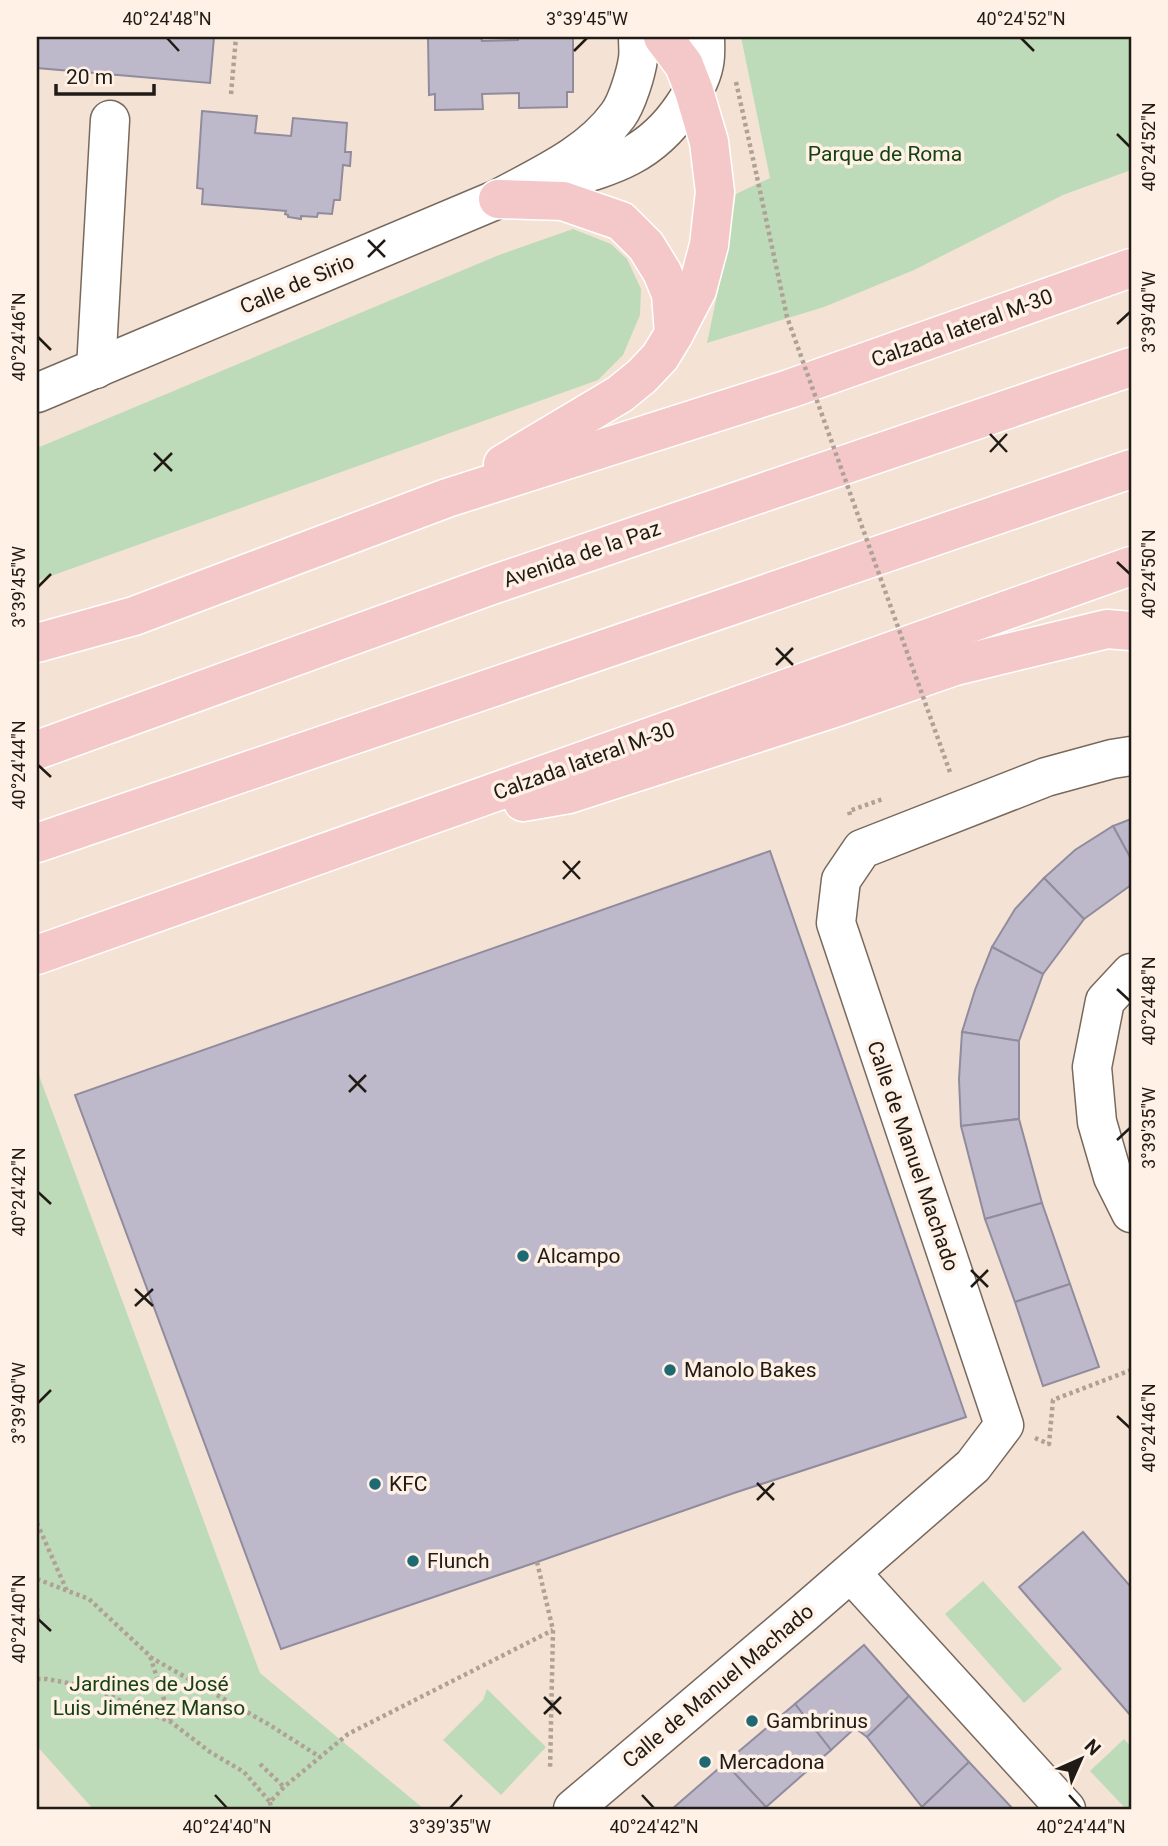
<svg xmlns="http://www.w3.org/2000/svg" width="1168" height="1846" viewBox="0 0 1168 1846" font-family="Roboto,sans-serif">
  <rect width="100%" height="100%" fill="#f4e3d5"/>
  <!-- green -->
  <g fill="#bedbb9">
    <polygon points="741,37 1131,37 1131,170 1063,195 914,270 824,307 707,343 727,248 736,194 770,178"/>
    <polygon points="573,229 611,244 627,259 641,289 640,315 623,355 598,380 37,581 37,448 499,255"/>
    <polygon points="37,1070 260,1673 424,1809 93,1809 37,1746"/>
    <polygon points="983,1581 1062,1669 1024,1703 945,1614"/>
    <polygon points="487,1689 546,1747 501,1795 443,1740 483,1700"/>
    <polygon points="1124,1739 1131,1747 1131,1809 1126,1809 1090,1771"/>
  </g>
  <!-- building -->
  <g fill="#bdb9cb" stroke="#918c9d" stroke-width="2">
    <polygon points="37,37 214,37 210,83 37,68"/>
    <polygon points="428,37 481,37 482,41 518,40 518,37 573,37 573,92 567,92 567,107 519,108 519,93 482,94 483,109 435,110 435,94 429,95"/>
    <polygon points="202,111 257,116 255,133 291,136 293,118 347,123 345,152 351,152 350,166 343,165 340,200 334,200 332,214 318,213 317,217 301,216 301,219 288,217 288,215 285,214 286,211 202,204 203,189 197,188"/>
    <polygon points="1131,819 1131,859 1113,826"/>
    <polygon points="1113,826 1131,859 1131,885 1084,919 1044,878 1075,850"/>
    <polygon points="770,851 966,1417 734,1493 537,1562 281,1649 75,1095"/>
    <polygon points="1044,878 1084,919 1043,974 992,947 1015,909"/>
    <polygon points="992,947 1043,974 1019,1041 962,1032 975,990"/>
    <polygon points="962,1032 1019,1041 1019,1119 961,1126 959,1079"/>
    <polygon points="1019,1119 1042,1203 985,1219 961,1126"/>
    <polygon points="1042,1203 1070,1284 1015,1302 985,1219"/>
    <polygon points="1070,1284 1099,1367 1043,1386 1015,1302"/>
    <polygon points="1083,1532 1131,1587 1131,1716 1019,1587"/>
    <polygon points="864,1645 909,1696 867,1737 855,1728 831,1750 795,1704"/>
    <polygon points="909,1696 969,1762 922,1807 867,1737"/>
    <polygon points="795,1704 831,1750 766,1807 725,1763"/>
    <polygon points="969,1762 1013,1809 924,1809 922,1807"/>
    <polygon points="725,1763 766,1807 763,1809 672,1809"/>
  </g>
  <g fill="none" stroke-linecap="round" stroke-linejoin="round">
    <!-- minor casing -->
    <g stroke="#78695d" stroke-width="41">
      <g id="minor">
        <path d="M551,183c56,-16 97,-24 132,-76 9,-13 18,-27 21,-43 2,-9 1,-19 1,-27"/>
        <polyline points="96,369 110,120"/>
        <path d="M37,393l461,-194c42,-23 91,-44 120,-84 9,-12 18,-42 20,-56 1,-7 0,-15 0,-22"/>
        <polyline points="1131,973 1105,1001 1092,1067 1097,1122 1113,1177 1131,1213"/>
        <polyline points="851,1573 1066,1809"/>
        <polyline points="573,1809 804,1613 973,1466 1004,1425 836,923 841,880 862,849 1046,777 1112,759 1131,756"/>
      </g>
    </g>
    <!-- highway casing -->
    <g stroke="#fff" stroke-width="41">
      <g id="highway">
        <polyline points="663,37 684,65 694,91 709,142 715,192 709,245 697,290 674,334"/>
        <polyline points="498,199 563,201 621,221 646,246 662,272 671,294 674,334 660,357 642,376 620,394 503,464"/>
        <polyline points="37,643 134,616 447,498 789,389 1131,268"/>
        <polyline points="37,750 492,585 1131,367"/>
        <polyline points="523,802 569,794 834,708 955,666 1107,629 1131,631"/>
        <polyline points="37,843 1131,469"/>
        <polyline points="37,955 1131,566"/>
      </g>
    </g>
    <!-- path -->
    <g stroke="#afa196" stroke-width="4.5" stroke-dasharray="3.5 3.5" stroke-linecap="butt">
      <polyline points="736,82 757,177"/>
      <polyline points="231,94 236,37"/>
      <polyline points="850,815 849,811 883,799"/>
      <polyline points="1035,1438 1049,1444 1053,1400 1131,1370"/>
      <polyline points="37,1523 67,1591"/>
      <polyline points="537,1562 553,1630 550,1770"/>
      <polyline points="37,1579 89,1599 150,1656 171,1721"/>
      <polyline points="37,1608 38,1615 37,1622"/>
      <polyline points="150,1657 268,1724 320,1757"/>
      <polyline points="37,1679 47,1679 94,1688 136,1708 171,1722 210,1752 244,1772 270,1802 284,1787 348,1734 553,1630"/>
      <polyline points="260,1764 284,1787"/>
      <polyline points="270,1802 271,1809"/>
    </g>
    <!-- minor -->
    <use href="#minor" stroke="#fff" stroke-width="38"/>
    <!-- highway -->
    <use href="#highway" stroke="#f4c8c9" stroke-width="38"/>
    <!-- path-bridge -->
    <polyline stroke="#afa196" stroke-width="4.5" stroke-dasharray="3.5 3.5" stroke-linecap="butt" points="757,177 787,317 951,775"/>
  </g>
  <!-- ticks -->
  <path fill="none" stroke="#211b16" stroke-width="2.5" d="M167,38l12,13M1021,38l13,13M574,51l13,-13M1117,134l13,13M368,240l17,17M368,257l17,-17M1117,324l13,-12M38,337l13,13M990,434l17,18M990,452l17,-18M154,453l18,18M154,471l18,-18M1117,562l13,12M38,587l13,-13M776,648l17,17M776,665l17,-17M38,765l13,12M563,861l17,18M563,879l17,-18M1117,989l13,12M349,1075l17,17M349,1092l17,-17M1117,1140l13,-12M38,1192l13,12M971,1270l17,17M971,1287l17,-17M135,1289l18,17M135,1306l18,-17M38,1403l13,-13M1117,1416l13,12M757,1483l17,17M757,1500l17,-17M38,1619l13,12M544,1697l17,17M544,1714l17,-17M215,1795l12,13M642,1795l12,13M1069,1795l12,13M450,1808l12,-13"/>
  <!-- markers -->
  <g fill="#1e6972" stroke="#fff1e6" stroke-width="2.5">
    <circle cx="523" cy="1256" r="7"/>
    <circle cx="670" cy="1370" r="7"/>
    <circle cx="375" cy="1484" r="7"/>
    <circle cx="413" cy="1561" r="7"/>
    <circle cx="752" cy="1721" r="7"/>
    <circle cx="705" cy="1762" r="7"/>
  </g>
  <g text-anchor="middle" stroke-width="7" stroke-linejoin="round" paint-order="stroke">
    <!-- park labels -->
    <g font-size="21" fill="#164211" stroke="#fff1e6">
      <text x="885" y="161">Parque de Roma</text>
      <text x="149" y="1691">Jardines de José<tspan x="149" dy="24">Luis Jiménez Manso</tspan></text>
    </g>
    <!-- street labels -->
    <g font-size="21" fill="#211b16" stroke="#fff1e6">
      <text transform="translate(297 284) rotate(-23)" y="7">Calle de Sirio</text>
      <text transform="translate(962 328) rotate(-20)" y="7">Calzada lateral M-30</text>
      <text transform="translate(582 554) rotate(-19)" y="7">Avenida de la Paz</text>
      <text transform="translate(584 761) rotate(-20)" y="7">Calzada lateral M-30</text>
      <text transform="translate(913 1156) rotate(71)" y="7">Calle de Manuel Machado</text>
      <text transform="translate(718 1686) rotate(-40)" y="7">Calle de Manuel Machado</text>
    </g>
    <!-- poi labels -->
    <g font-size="21" fill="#211b16" stroke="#fff1e6" text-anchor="start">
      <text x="537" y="1263">Alcampo</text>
      <text x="684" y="1377">Manolo Bakes</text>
      <text x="389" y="1491">KFC</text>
      <text x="427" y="1568">Flunch</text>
      <text x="766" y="1728">Gambrinus</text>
      <text x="719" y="1769">Mercadona</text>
    </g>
  </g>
  <!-- border -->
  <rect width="1168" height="1846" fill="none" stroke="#fff1e6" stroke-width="77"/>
  <!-- north arrow -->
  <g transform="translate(1081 1759) rotate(45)" stroke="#fff1e6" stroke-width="5" paint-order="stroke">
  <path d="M0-5L12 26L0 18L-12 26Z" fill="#211b16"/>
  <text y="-10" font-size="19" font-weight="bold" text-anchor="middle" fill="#211b16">N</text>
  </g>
  <!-- scale -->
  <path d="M56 84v10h98v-10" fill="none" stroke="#211b16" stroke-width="3.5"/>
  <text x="66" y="84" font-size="21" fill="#211b16" stroke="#fff1e6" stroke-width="5" paint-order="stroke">20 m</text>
  <rect x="38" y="38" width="1092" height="1770" fill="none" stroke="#211b16" stroke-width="2.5"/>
  <g font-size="18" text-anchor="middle" fill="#211b16">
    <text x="167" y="25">40°24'48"N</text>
    <text x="587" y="25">3°39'45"W</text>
    <text x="1021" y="25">40°24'52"N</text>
    <text transform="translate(1149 147) rotate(-90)" y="6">40°24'52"N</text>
    <text transform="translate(1149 312) rotate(-90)" y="6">3°39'40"W</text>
    <text transform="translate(19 337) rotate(-90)" y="6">40°24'46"N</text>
    <text transform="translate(1149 574) rotate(-90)" y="6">40°24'50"N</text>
    <text transform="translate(19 587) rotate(-90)" y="6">3°39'45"W</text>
    <text transform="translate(19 765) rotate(-90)" y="6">40°24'44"N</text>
    <text transform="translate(1149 1001) rotate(-90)" y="6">40°24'48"N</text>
    <text transform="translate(1149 1128) rotate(-90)" y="6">3°39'35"W</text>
    <text transform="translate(19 1192) rotate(-90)" y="6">40°24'42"N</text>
    <text transform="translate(19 1403) rotate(-90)" y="6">3°39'40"W</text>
    <text transform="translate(1149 1428) rotate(-90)" y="6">40°24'46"N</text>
    <text transform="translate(19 1619) rotate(-90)" y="6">40°24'40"N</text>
    <text x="227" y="1833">40°24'40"N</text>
    <text x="450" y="1833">3°39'35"W</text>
    <text x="654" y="1833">40°24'42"N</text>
    <text x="1081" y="1833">40°24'44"N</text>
  </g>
</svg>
